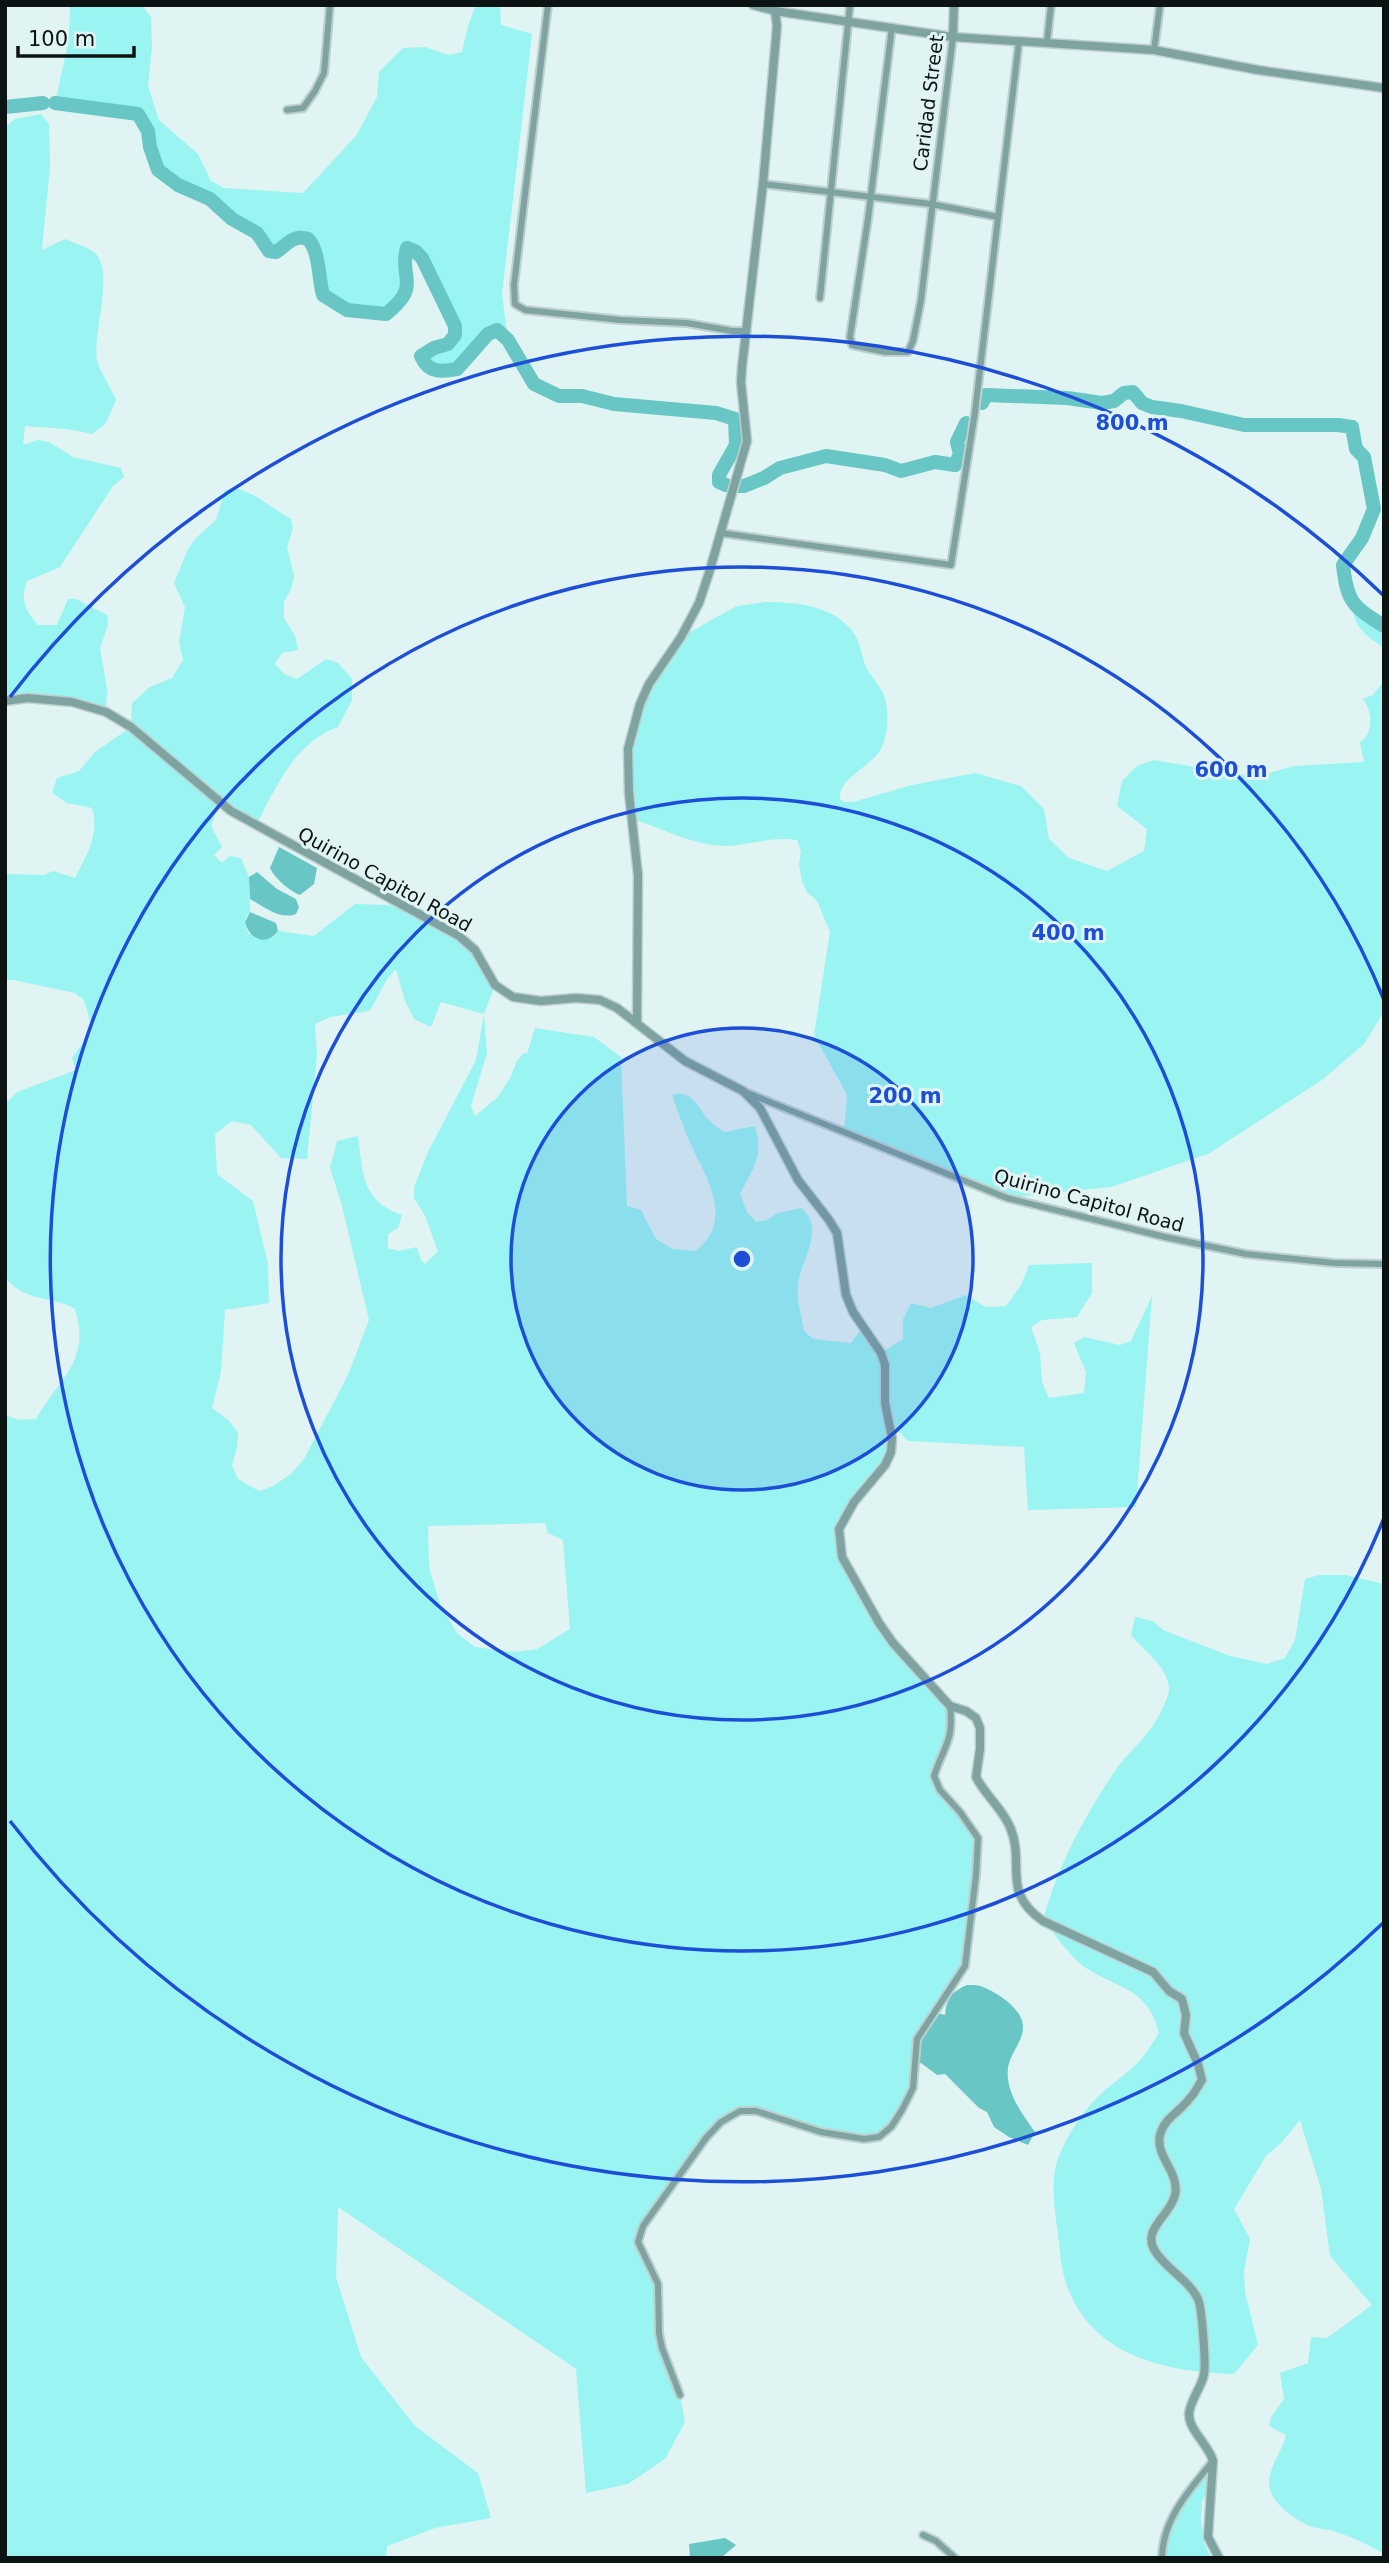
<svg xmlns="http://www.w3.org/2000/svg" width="1389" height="2563" viewBox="0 0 1389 2563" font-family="'DejaVu Sans',sans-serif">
  <rect width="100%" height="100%" fill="#dff4f3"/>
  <!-- green -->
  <g fill="#9af4f1" fill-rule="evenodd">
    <path d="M70,5h72l9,12 1,29 -4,40 11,34 39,34 13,27 13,7 79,5 53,-57 21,-39 2,-25 24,-24 22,-1 24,8 13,-3 6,-26 8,-21h24l1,20 31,9 -30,260 6,46 -12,-10 -8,4 -31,35c-16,3 -29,4 -36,-13l13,-8 14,-4 6,-9 1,-8 -33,-69 -7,-7 -8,-2c-9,31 16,35 -21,65l-39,-4 -24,-15c-5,-18 -3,-42 -15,-56 -15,-5 -21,6 -32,13l-7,-1 -12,-18 -25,-14 -24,-21 -30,-13 -20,-15 -8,-24 -2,-15 -10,-16 -83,-12 14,-64z"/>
    <path d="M41,114l8,10 1,42 -8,84 23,-11c8,4 23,8 30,14 20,19 -3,82 2,107 3,12 14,28 19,40l-10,23 -14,11c-23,-6 -44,-6 -67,-8l-2,19 15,-5 11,2 24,15 48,11 3,9 -11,9 -53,81 -33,14c-7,19 -2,29 11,44h19l11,-26h8l31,16 1,10 -8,23 7,41 -1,23 -34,-10 -67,-1v-574l10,-8z"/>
    <path d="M234,488c23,5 37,20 57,31l2,9 -6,19 7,29 -3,13 -7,13v16l11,18 3,14 -16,3 -7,11 9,10 13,5 29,-20 12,4 14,16v21l-14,27c-44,16 -61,59 -82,98l-36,-22 -9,23 11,21 -8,8 8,8 8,-7 11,2 8,19 1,35c-7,8 -6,13 -1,22l25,3 4,-6 36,5 41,-32 34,1 52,20 34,25 20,35 -11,29 3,39 -16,53 4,10 22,-18 13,-20 7,-17 7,-8 3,1 8,-26 59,9 27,20 6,149 14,4 15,29 17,10 23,2c41,-34 7,-77 -9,-115 -5,-13 -10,-27 -15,-41 19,-6 25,10 34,22 5,6 12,11 18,15l31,-6c9,30 -1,41 -15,68l7,18 9,10 11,-2 11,-7 23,-5c26,21 -1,52 -3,78 -2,14 4,31 6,45l9,8 38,4 11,-15 19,25 22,-14v-20l8,-16 20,5 35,-13 20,12 20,-1 15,-21 8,-20 63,-2v30l-15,24 -35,3 -11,7 9,26 2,29 7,16 35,-5 2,-21 -12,-29 10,-6 36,8 11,-4 21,-45 -16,211 -108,3 -4,-63 -116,-6 -17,-18v29l-51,77 2,28 37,66 71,83 2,19 -18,51 44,62 -13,128 -48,73 -4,49 -11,22 -23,27 -15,2 -43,-7 -65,-21h-16l-19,11 -78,104 -5,16 20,42 2,52 20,59 5,27 -20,37 -37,25 -42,9 -10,-124 -238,-162 -2,70 25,80 54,69 63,47 13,45 -56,10 -48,18 -1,12h-381v-1143l14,5 17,-1c24,-42 55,-58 39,-110 -25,-15 -49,-5 -70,-32v-173l12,-12 59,-22 -4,-12 16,-22 3,-12 -7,-24 -9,-7 -62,-13h-8v-106l39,1 9,-4 22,7c12,-23 25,-45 17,-70l-25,-5 -15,-10 5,-15 22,-7 16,-19 36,-25 1,-24 18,-16 22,-9 11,-18 -4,-18 6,-35 -11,-24 14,-34 8,-11 20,-18 9,-30zM396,969l9,32 9,18 17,8 10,-25 43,12 -8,46 -48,92 -14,35v11l11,18 13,35 -13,13 -4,-4 -4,-13 -19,4 -10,-3v-14l10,-6 4,-13c-41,-14 -39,-42 -44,-79l-21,5 -7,27 11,34 28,118 -21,55 -44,84 -13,15 -18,12 -14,5 -21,-12 -6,-14 5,-18 1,-15 -10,-12 -16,-12 9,-36 4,-62 44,-7 -1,-39 -15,-63 -36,-27 -2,-40 17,-13 19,4 30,33 26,1 10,-104 -2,-31 15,-7 39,-6c11,-14 14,-31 27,-42zM545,1523l3,10 15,7 7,89 -33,20 -22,3 -40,-5 -18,-14 -17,-29 -11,-37 -1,-41z"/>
    <path d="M765,602c30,0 68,3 88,30 9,12 8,28 16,40 5,8 14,18 16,27 4,14 3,35 -3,48 -9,20 -44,30 -42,52l4,3h9l59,-17 63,-12 46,13 23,23 5,30 20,19 38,13 37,-20 3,-22 -30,-23 5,-25 15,-15 17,-6 101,17 39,-11 70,-4 -4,-19c14,-11 13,-30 3,-44l10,-4 11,-15v332l-20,32 -42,36 -114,74 -97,33 -104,11 -163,-66 3,-37 -33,-60 16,-103 -13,-31 -10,-9 -5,-11 -3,-16 2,-14 -4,-11c-24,-4 -46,5 -70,6 -34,0 -64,-18 -95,-27l-5,-47 13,-67 41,-68 56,-31z"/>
    <path d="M1366,607l18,13v28c-15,-11 -27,-17 -31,-36z"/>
    <path d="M1319,1575h27l38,9v970c-16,-10 -33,-17 -50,-23 -7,-2 -15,-2 -22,-4 -17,-7 -44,-25 -43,-46 1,-15 13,-30 17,-46l-17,-9 2,-9 13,-18 -4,-26 28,-10 3,-26 16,1 45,-33 -42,-49 -9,-67 -21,-69 -18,22 -16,14 -32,53 16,30 -6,32 1,21 13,53 -24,29c-67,-2 -141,-17 -167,-88 -6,-16 -7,-35 -9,-52 -4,-28 -9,-57 3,-83 8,-18 22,-39 36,-53 13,-14 31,-24 44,-39 7,-8 12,-17 18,-26 -11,-45 -39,-43 -73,-65 -14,-9 -31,-34 -43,-47 13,-51 39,-100 68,-144 17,-28 39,-38 53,-72 2,-5 5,-10 5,-15 0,-23 -24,-38 -38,-55l4,-18 18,4 10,9 67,26 37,8 18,-6 10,-18 10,-61z"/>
    <polygon points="1213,2461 1213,2482 1202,2502 1201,2521 1204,2542 1211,2558 1162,2558 1178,2508"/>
  </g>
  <!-- water -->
  <g fill="#68c7c4">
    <path d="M279,847l38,21 -3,16 -14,11c-10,-4 -25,-16 -30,-27z"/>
    <path d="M257,872l20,17 19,10 3,8 -3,7c-17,6 -31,-7 -46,-15l-1,-22z"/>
    <path d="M250,912l26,11 2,8c-12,16 -29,8 -33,-9z"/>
    <path d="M967,1985c5,0 12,0 16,2 15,6 40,22 40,40 0,15 -13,26 -15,41 -3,23 14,46 27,64l-7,13 -19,-8 -15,-10 -7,-15 -8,-4 -34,-34 -8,1 -16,-12 -8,3 4,-27 17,-27 11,3c2,-17 6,-23 22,-30z"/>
    <polygon points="725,2538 736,2545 721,2558 690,2558 689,2544"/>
  </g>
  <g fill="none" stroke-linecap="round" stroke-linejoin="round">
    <!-- river -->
    <g stroke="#68c7c4" stroke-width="14">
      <path d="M55,103l83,11 10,17 2,16 8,23 20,15 32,14 22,20 25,14 12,18 7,1c11,-7 17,-18 32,-13 12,13 10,38 15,56l24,15 39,4c37,-30 12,-35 21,-66l8,3 7,7 33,68v9l-7,9 -14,4 -13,8c7,17 20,16 36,13l31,-35 9,-4 11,10 26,44 25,12h23l32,8 102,9 19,6 1,26 -17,30v7l7,3"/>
      <polyline points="5,107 43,103"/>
      <path d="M982,403l4,-8 81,3 35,5 12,-2 10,-8 9,-1 9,11 10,4 29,4 63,14h94l14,2 4,22 8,8 10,52 -12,29 -19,27c4,37 10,42 41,61"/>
      <polyline points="736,486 744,486 764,478 780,468 826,456 885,465 901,471 935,462 955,465 960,454 957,442 966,423"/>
    </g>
    <!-- minor casing -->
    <g stroke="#bdd0cf" stroke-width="10">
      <g id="minor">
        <polyline points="548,5 514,285 515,304 525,310 621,320 687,323 732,331 747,331"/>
        <polyline points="892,27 868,219 850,337 852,345 885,352 908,352 913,341 921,300 953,37"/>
        <polyline points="1047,42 1051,5"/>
        <polyline points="1154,50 1160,5"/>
        <polyline points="287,110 303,108 315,91 324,73 330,5"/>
        <polyline points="763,184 931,204 998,217"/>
        <polyline points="820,298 850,5"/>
        <polyline points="721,533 951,565 975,412 1019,41"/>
        <polyline points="745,1092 1007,1198 1165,1237 1246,1254 1334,1263 1384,1264"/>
        <path d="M680,2395l-18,-47 -3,-15 -1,-49 -20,-42 5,-16 63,-88 15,-16 19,-11h16l65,21 43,7 15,-2 12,-10 11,-17 11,-22 4,-49 48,-73 11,-91 2,-37 -18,-26 -20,-22 -6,-14c10,-31 20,-34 16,-70"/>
        <polyline points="923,2535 936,2541 955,2558"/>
        <path d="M1162,2558c0,-38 28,-69 51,-97"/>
      </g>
    </g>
    <!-- tertiary casing -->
    <g stroke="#bdd0cf" stroke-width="11">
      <g id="tertiary">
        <polyline points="775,11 953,37 1154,50 1258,70 1384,88"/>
        <polyline points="953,37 954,5"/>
        <path d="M5,701l22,-3 45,4 34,10 25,15 100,84 228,125 16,14 20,35 18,12 28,4 35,-3 24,2 17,8 68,53 58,30 17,17 38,72 31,40 8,13 9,62 7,17 28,41 4,12v38l7,35 -1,14 -6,13 -31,37 -15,27 3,28 37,66 14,20 57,63 16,5 10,7 4,10v21l-4,28c9,18 26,31 34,50 16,38 -10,64 33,94l110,51 16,19 13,8 4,16 -2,18 14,31 4,16c-4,6 -7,13 -12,18 -9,13 -26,20 -30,37 -5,22 20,37 15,60 -4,20 -34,34 -20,56 11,18 34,29 43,48 4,9 8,65 6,75 -2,13 -14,26 -15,40 0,17 20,31 24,47l-5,76 11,21"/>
        <polyline points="637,1023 638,875 629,793 628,749 640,704 649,684 681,637 699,603 709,573 747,441 741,382 742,367 763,184 777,26 775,11 753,5"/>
      </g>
    </g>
    <!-- minor -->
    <use href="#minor" stroke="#7ea3a1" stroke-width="6"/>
    <!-- tertiary -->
    <use href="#tertiary" stroke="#7ea3a1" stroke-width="8"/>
  </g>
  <!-- distance rings -->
  <circle cx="742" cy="1259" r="231" fill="#1d4ed8" fill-opacity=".12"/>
  <g fill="none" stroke="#1d4ed8" stroke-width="3.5">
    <circle cx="742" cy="1259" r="231"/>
    <circle cx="742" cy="1259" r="461"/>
    <path d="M1384 1518A692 692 0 1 1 1384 1000"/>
    <path d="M1383 1923A923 923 0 0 1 10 1821M10 697A923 923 0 0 1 1383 595"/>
  </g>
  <g text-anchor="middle" stroke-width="6" stroke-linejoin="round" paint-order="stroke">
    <!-- street labels -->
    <g font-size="19" fill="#0c1313" stroke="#dff4f3">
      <text transform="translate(928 103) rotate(-83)" y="7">Caridad Street</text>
      <text transform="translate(385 879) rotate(29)" y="7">Quirino Capitol Road</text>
      <text transform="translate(1089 1200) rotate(15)" y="7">Quirino Capitol Road</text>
    </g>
  </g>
  <circle cx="742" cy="1259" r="10" fill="#1d4ed8" stroke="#dff4f3" stroke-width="3.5"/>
  <g font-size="21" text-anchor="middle" font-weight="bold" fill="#1d4ed8" stroke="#dff4f3" stroke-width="6" stroke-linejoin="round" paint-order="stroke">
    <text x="1132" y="430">800 m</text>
    <text x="1231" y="777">600 m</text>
    <text x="1068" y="940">400 m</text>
    <text x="905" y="1103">200 m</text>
  </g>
  <!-- border -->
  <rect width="1389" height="2563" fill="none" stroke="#0c1313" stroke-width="14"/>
  <!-- scale -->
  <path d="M18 46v10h116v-10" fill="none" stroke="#0c1313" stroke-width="3.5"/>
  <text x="28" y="46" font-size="21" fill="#0c1313" stroke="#dff4f3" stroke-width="5" paint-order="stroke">100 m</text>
</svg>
